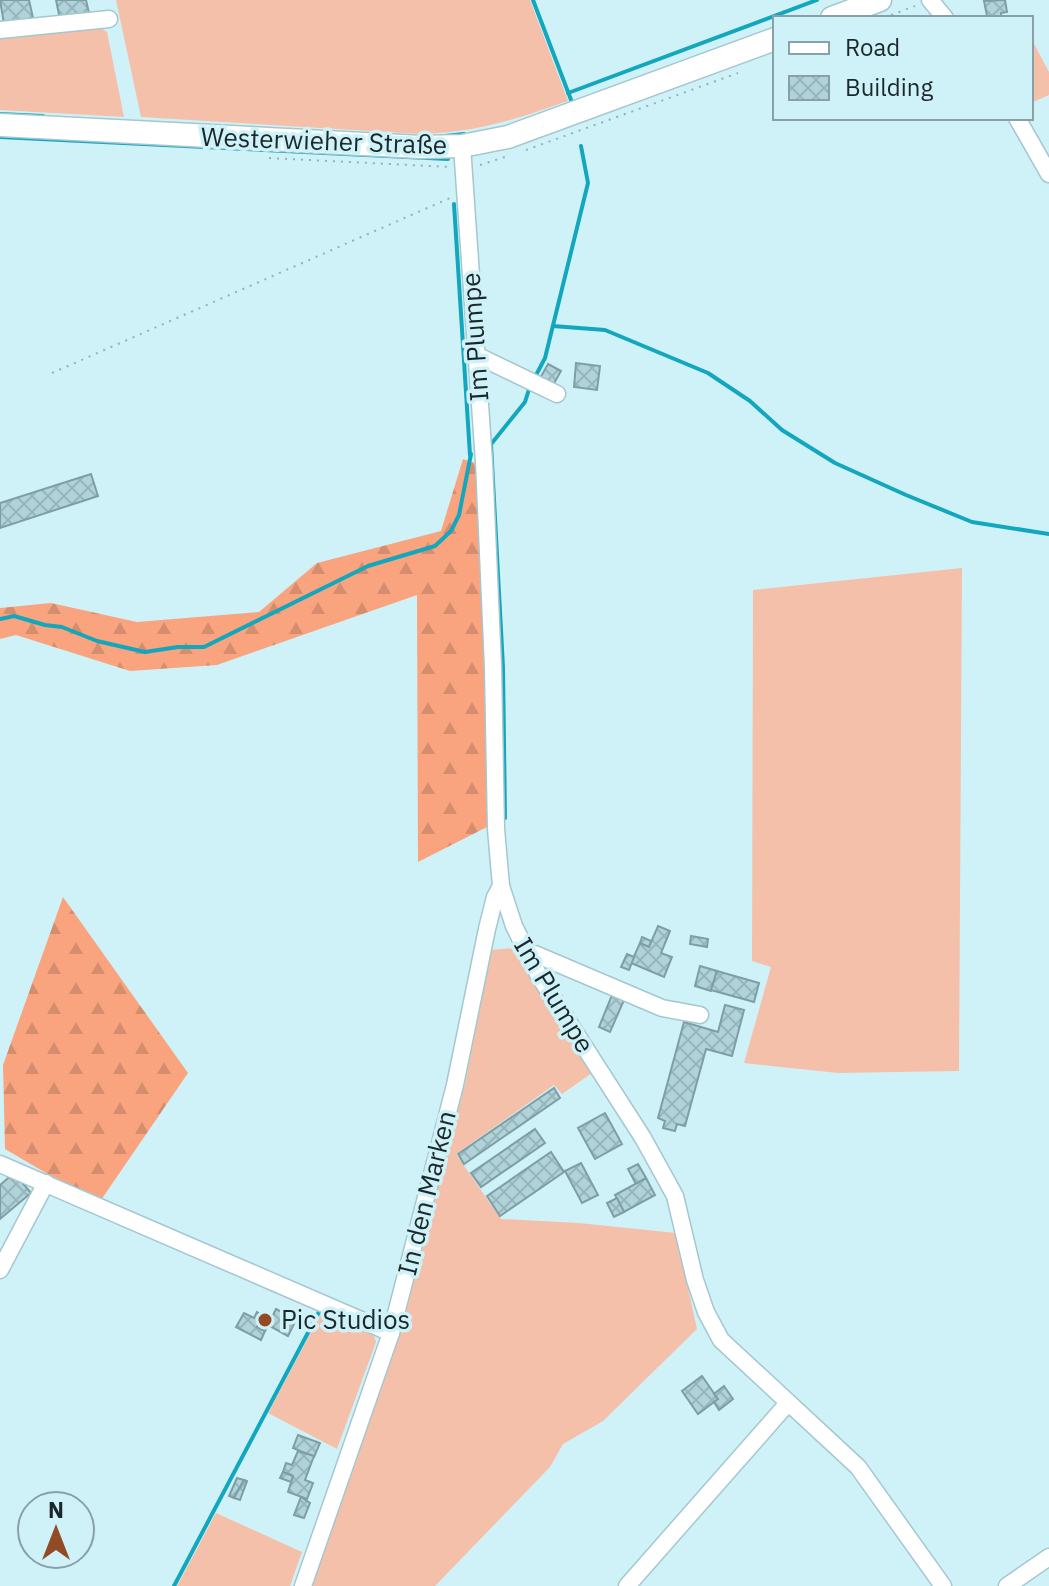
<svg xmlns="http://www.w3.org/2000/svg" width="1049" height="1586" viewBox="0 0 1049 1586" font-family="'IBM Plex Sans',sans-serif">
  <defs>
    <pattern id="forest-firs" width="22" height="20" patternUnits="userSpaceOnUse" patternTransform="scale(2)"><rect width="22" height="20" fill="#f9a47e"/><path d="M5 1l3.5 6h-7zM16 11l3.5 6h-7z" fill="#d58d6d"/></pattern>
    <pattern id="building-cross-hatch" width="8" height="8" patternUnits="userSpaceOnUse" patternTransform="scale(2)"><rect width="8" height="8" fill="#b0d3da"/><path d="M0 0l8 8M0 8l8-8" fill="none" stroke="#97b5bb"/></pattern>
  </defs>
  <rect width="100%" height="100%" fill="#cff2f9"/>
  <!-- grass -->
  <g fill="#f5c0a9">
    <path d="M116,0h414l38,101c-55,19 -89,31 -148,33l-279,-17z"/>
    <polygon points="98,26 107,32 124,117 0,110 0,34"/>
    <polygon points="1031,38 1049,72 1049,95 1031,103"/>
    <polygon points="962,568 959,1071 838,1073 744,1063 771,967 752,961 753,590"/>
    <polygon points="512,948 592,1073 562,1094 554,1085 456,1154 501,1219 579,1223 676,1233 697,1329 603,1421 563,1444 550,1467 435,1586 310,1586 396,1334 465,1084 491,950"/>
    <polygon points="323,1310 374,1336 376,1342 337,1449 268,1413"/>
    <polygon points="216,1513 302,1552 290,1586 177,1586"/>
  </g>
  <!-- forest -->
  <g fill="url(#forest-firs)">
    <polygon points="463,459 475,463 487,668 489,826 418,862 417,595 217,665 130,671 16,635 0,639 0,608 51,603 137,622 259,612 317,563 441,531"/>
    <polygon points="63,897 188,1073 101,1200 46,1173 5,1149 3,1065"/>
  </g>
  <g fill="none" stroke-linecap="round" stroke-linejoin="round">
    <!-- stream -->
    <g stroke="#13a7be" stroke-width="4">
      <polyline points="533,0 573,105"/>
      <polyline points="568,93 817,0"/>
      <polyline points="0,114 43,116"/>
      <polyline points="445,136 464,134"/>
      <polyline points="0,137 448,159"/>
      <polyline points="454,204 470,455"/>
      <polyline points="553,326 605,330 708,373 750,401 782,430 835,463 906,495 972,522 1049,534"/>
      <polyline points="534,379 545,358 588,183 581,146"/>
      <polyline points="492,443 525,402 530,386"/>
      <polyline points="491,444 503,667 505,818"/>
      <polyline points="0,619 14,616 45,625 62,627 97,641 145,652 178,647 204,647 368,566 435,546 451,531 459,515 471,454"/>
      <polyline points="174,1586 320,1310"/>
    </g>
  </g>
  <!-- building -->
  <g fill="url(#building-cross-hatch)" stroke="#7d9ea5" stroke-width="2">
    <polygon points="0,0 29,0 33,18 4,24"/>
    <polygon points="56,0 86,0 89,13 60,19"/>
    <polygon points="1005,0 1007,12 1001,13 1001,16 987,16 984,1"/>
    <polygon points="576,363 600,366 597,390 574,387"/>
    <polygon points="548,364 561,371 552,387 539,380"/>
    <polygon points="91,474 98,496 0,528 0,503"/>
    <polygon points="658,926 670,931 661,953 672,957 664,977 631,963 640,943 649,947"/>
    <polygon points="691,936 708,939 707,947 690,944"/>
    <polygon points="642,937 651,941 649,947 640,943"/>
    <polygon points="627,954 634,957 629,970 621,967"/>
    <polygon points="700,966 717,971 711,991 695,986"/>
    <polygon points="717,971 759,983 754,1002 711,990"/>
    <polygon points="612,995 624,1000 610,1032 599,1027"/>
    <polygon points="725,1005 744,1010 732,1056 706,1049 685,1126 677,1124 675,1131 663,1128 665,1121 658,1118 684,1022 718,1032"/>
    <polygon points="554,1088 560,1098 464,1164 458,1154"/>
    <polygon points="605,1113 622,1144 595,1159 578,1128"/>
    <polygon points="535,1129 545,1143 481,1187 471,1173"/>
    <polygon points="551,1152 564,1172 500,1216 487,1196"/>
    <polygon points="581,1163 598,1195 582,1203 565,1171"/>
    <polygon points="638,1164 646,1178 636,1184 628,1169"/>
    <polygon points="14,1173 31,1193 0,1219 0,1185"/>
    <polygon points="646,1178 655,1195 624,1212 615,1195"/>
    <polygon points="617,1198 624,1212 614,1217 607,1203"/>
    <polygon points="276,1309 296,1320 288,1336 268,1325"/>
    <polygon points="257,1312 263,1316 257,1327 265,1331 261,1340 236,1327 244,1313 254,1318"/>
    <polygon points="263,1316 271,1320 265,1331 257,1327"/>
    <polygon points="702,1376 718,1399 698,1414 682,1391"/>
    <polygon points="724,1386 733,1399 719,1410 714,1402 718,1399 714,1394"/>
    <polygon points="298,1435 320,1443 314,1457 293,1448"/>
    <polygon points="298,1451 314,1456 305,1480 313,1483 307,1499 288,1492 293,1476 283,1472 286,1463 292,1465"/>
    <polygon points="283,1472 293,1476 291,1482 280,1478"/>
    <polygon points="237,1478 244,1480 234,1498 229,1496"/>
    <polygon points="244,1480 247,1481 240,1500 234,1498"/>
    <polygon points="301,1497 310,1503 304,1518 294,1515"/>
  </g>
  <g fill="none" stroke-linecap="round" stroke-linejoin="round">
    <!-- minor casing -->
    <g stroke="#a5c7cf" stroke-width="19">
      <g id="minor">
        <polyline points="930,0 945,18"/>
        <polyline points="0,30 109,19"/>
        <polyline points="1017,118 1049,174"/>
        <polyline points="462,146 484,462 493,667 496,829 501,886 514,926 539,976 643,1138 675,1196 695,1280 706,1312 721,1340 858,1467 943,1586"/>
        <polyline points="476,355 557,394"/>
        <polyline points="527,954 535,954 662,1008 700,1015"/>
        <polyline points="0,1164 391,1333"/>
        <polyline points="0,1270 46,1183"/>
        <polyline points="303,1586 391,1333 455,1085 487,929 495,897 501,886"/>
        <polyline points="627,1586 788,1403"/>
        <polyline points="1007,1586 1049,1557"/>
      </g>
    </g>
    <!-- major casing -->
    <g stroke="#a5c7cf" stroke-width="25">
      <g id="major">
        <polyline points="832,18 880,0"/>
        <polyline points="0,125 421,147 462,146 508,137 775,39"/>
      </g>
    </g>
    <!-- path -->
    <g stroke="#94b0b6" stroke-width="2" stroke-dasharray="2 6" stroke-linecap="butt">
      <polyline points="891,15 915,6"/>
      <polyline points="526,150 738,73"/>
      <polyline points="269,158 450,167"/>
      <polyline points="480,165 508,156"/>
      <polyline points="52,373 450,198"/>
    </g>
    <!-- minor -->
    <use href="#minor" stroke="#fff" stroke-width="16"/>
    <!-- major -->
    <use href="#major" stroke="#fff" stroke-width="22"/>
  </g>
  <!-- markers -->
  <circle fill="#924a27" stroke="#cff2f9" stroke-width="3" cx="265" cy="1320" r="8"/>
  <g text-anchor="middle" stroke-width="7" stroke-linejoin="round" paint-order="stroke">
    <!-- street labels -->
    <g font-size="26" fill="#1b282b" stroke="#cff2f9">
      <text transform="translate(324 141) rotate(2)" y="9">Westerwieher Straße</text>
      <text transform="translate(475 337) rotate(-94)" y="9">Im Plumpe</text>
      <text transform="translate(554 995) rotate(59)" y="9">Im Plumpe</text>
      <text transform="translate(427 1193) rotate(-76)" y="9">In den Marken</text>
    </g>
    <!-- poi labels -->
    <g font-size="26" fill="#1b282b" stroke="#cff2f9" text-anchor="start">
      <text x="281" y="1329">Pic Studios</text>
    </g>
  </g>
  <!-- legend -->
  <rect x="773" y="16" width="260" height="104" fill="#cff2f9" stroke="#87a1a7" stroke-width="2"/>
  <rect x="789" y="42" width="40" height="12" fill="#ffffff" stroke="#87a1a7" stroke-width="2"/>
  <text x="845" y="56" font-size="24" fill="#1b282b">Road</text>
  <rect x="789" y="76" width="40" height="24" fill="url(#building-cross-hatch)" stroke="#87a1a7" stroke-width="2"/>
  <text x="845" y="96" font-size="24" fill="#1b282b">Building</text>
  <!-- north arrow -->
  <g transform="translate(56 1530)"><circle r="38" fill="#cff2f9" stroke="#87a1a7" stroke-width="2"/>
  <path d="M0-6L14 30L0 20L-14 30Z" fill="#924a27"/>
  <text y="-12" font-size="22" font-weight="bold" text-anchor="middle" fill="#1b282b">N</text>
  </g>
</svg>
